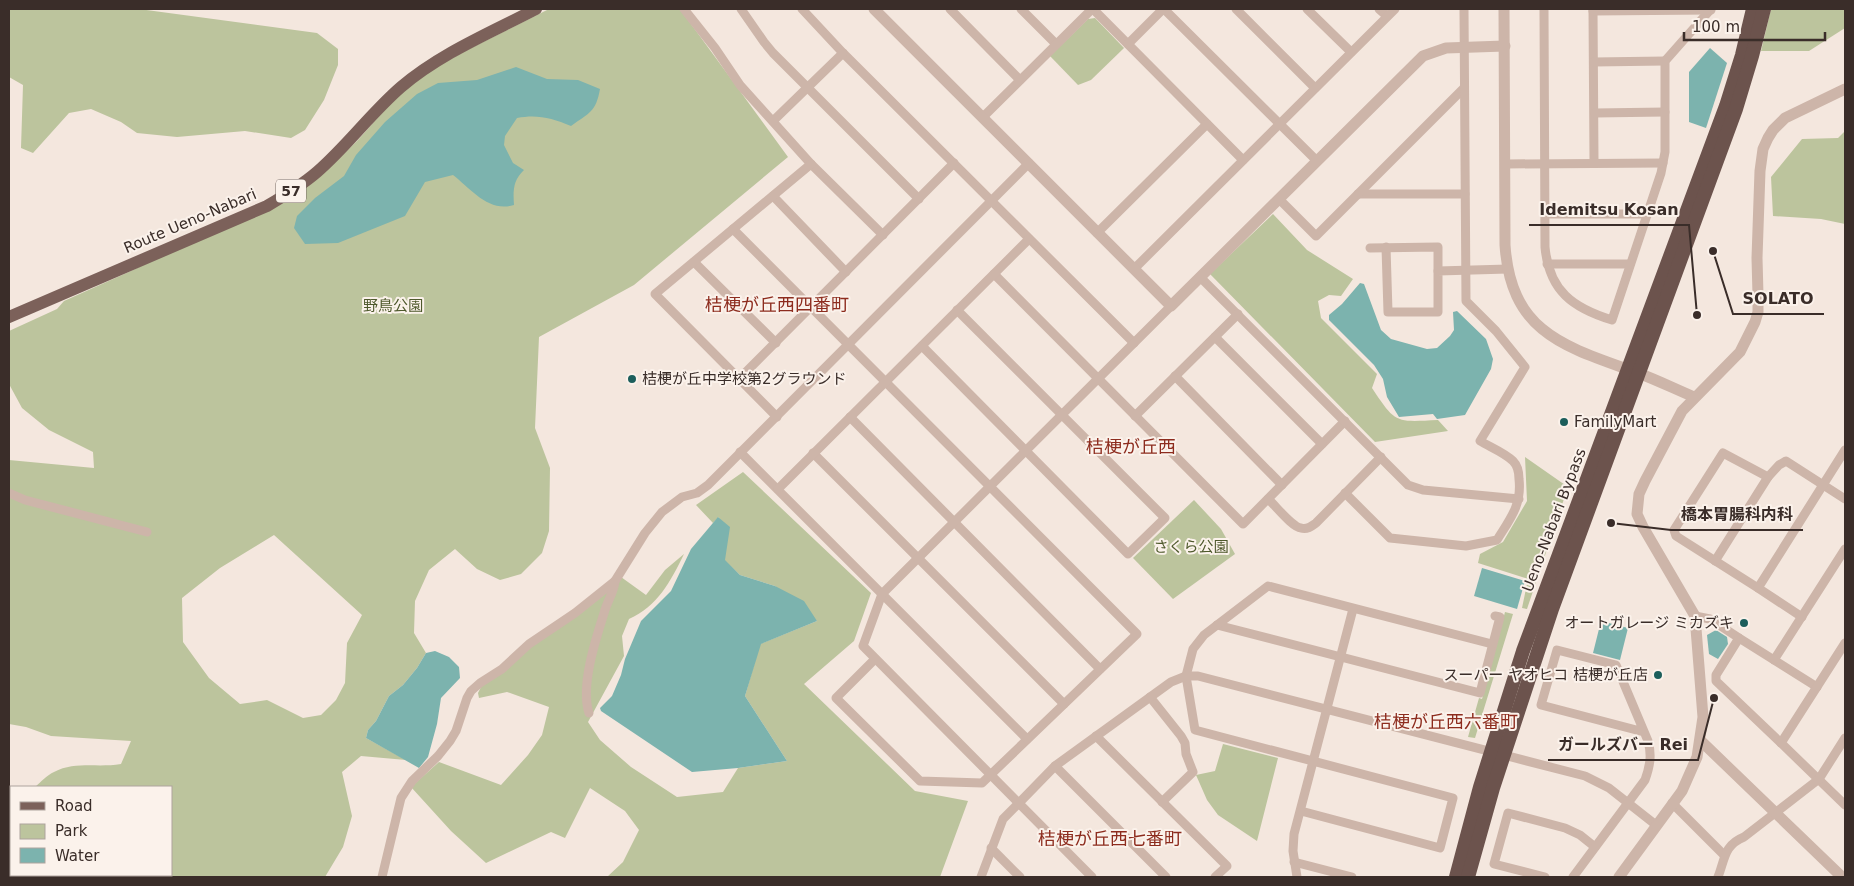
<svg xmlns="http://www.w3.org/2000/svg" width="1854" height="886" viewBox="0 0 1854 886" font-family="'DejaVu Sans','Noto Sans JP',sans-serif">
  <rect width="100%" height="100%" fill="#f4e7de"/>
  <!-- green -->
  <g fill="#bcc49d" fill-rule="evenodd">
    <polygon points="9,9 139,9 317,33 338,49 338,65 324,100 305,130 291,138 245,131 177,137 137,133 121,122 91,109 69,113 33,153 21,148 23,85 9,77"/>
    <path d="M549,9h131l108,148 -154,128 -95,52 -4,91 15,40 -1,63 -7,22 -21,21 -21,6 -23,-11 -22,-20 -26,21 -14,31 -1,32 12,20 -9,15 -14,17 -14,11 -13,25 -8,9 -2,8 40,22 -45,-4 -19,16 10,44 -9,31 -18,30h-271l-4,-2h121v-88h-136c6,-5 12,-12 19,-15 21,-11 44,-4 67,-8l10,-23 -80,-5 -25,-9 -17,-3v-264l85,8 -1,-16 -44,-22 -27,-22 -13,-24v-53l48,-22 7,-8 67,-30 189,-95 37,-35 32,-36 20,-19 24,-17 34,-19zM274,535l88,80 -15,28 -2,40 -9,17 -15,15 -18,3 -36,-18 -27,4 -31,-26 -26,-36 -1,-44 38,-30z"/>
    <polygon points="1771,9 1845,9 1845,28 1809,51 1761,51"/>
    <polygon points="1095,18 1124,48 1091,80 1078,85 1050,56 1088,19"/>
    <polygon points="1845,131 1845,224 1821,219 1773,216 1771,177 1802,139 1838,138"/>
    <path d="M1273,214l34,36 46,29 -12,17 -12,-1 -11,6 3,17 56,56 -5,14c24,36 23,34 66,32l10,11 -73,11 -165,-168z"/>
    <polygon points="1525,457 1568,487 1527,609 1522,608 1528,579 1478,563 1480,554 1503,542 1527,501"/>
    <path d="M743,472l128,121 -17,48 -50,43 111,107 53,10 -28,76h-333l16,-15 16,-32 -14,-19 -35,-23 -25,50 -14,-6 -65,31 -35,-32 -40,-44 28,-25 62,23 27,-30 14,-20 7,-28 -42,-15 -28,6 -1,-5 4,-8 139,-108 25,18 19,-25 19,-16c-13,27 -27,53 -55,65l-7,17 2,20 -36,66 12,18 31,27 46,30 46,-5 15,-24 49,-7 -42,-65 15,-52 57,-23 -42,-35 -35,-11 -16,-15 -5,-43 -6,6 -17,-18z"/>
    <polygon points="1194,500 1221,529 1235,554 1173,599 1133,558"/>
    <polygon points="1505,612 1513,614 1475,738 1468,737 1479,698 1482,699"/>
    <polygon points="1223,744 1278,758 1257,841 1218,815 1207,800 1196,775 1215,771"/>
  </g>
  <!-- water -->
  <g fill="#7cb3ae">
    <polygon points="1710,48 1727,63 1706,128 1689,122 1689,72"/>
    <path d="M516,67l31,12 31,1 22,9c-4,23 -11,24 -29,37 -19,-8 -34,-12 -54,-8l-12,18 -1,9 9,18 11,7c-11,10 -11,21 -10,35 -25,8 -43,-16 -61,-30l-28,7 -20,34 -67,27 -33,1 -11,-16 3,-12 18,-18 29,-22 12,-21 29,-33 32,-28 21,-11 39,-3z"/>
    <polygon points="1360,283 1364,284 1381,330 1391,339 1427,349 1437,348 1450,336 1454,330 1453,312 1457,311 1486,339 1493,359 1491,369 1465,415 1437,419 1433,414 1399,417 1387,397 1383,379 1374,365 1329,320 1329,315 1342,304"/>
    <polygon points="718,517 730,527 725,560 740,575 775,586 804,601 817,621 761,644 745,696 787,761 738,768 692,772 601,711 600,708 612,696 621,675 625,659 641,621 671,591 691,549"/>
    <polygon points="1482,568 1525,581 1517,609 1474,596"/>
    <polygon points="1601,621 1628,628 1620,660 1593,653"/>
    <polygon points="1716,630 1727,637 1728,644 1718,659 1709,654 1707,635"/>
    <polygon points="435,651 449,657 459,667 460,678 441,698 437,724 428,757 419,768 366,738 368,730 376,721 389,696 403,685 417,668 426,653"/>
  </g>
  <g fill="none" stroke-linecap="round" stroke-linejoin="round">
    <!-- minor -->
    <g stroke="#cdb5a9" stroke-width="9">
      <polyline points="684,9 715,48 740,85 811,164 883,235"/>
      <polyline points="741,9 764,42 773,53 919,199"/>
      <polyline points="802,9 843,53 1134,343"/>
      <polyline points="950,9 1020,80"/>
      <polyline points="1021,9 1056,44"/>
      <polyline points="1093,9 1243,160"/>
      <polyline points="1164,9 1317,161"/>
      <polyline points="1236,9 1315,88"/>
      <polyline points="1307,9 1351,52"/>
      <polyline points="1379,9 1387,16"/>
      <path d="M1544,9l1,238c4,44 28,61 67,73l49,-147 4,-21v-91l46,-52"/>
      <polyline points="1593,9 1594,162"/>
      <polyline points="1593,11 1711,10"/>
      <polyline points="1128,44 1163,9"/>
      <polyline points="1594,62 1665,61"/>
      <polyline points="1595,113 1665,112"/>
      <polyline points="983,117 1092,9"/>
      <polyline points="773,121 843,53"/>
      <polyline points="1505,164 1663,163"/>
      <polyline points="1358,194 1465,194"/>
      <polyline points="773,196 846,272"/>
      <polyline points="1279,199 1316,236 1464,88"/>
      <polyline points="1545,214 1648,214"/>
      <polyline points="733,229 1137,634 982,783 920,781 836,698 875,659"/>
      <polyline points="1097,233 1207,124"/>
      <polyline points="1386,247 1388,312 1438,312 1438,271 1508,269"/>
      <polyline points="1370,248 1438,247 1438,271"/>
      <polyline points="694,262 776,343"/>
      <polyline points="1547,264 1630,264"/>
      <polyline points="1134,269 1395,9"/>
      <polyline points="994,274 1243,524 1345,421"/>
      <polyline points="1200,277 1408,485 1423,490 1519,499"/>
      <polyline points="1215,337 1322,444"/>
      <polyline points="922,346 1128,554 1165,518 957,310"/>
      <polyline points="1175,376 1282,485"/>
      <polyline points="739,379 954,163"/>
      <polyline points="1135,416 1238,314"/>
      <polyline points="777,417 655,294 811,164"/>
      <polyline points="850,417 1100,669"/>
      <polyline points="740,452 1027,739"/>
      <polyline points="813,453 1064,704"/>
      <polyline points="778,489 1029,239"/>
      <polyline points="9,493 25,500 147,532"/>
      <path d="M1345,493l45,45 76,8 31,-6c13,-21 25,-35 22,-61 0,-6 -1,-13 -6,-18 -8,-8 -23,-14 -33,-20l45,-74 -29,-36 -30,-30 -2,-292"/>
      <path d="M1268,499c8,7 24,28 33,29 6,2 11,-2 15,-5l65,-66"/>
      <polyline points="1715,561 1768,477"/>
      <polyline points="1758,588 1676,536 1674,530 1723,453 1768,477 1779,465 1786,461 1845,499"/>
      <polyline points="1695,616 1710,619 1739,638 1716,675 1716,681 1781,743"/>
      <polyline points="1802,617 1758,588 1845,450"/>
      <polyline points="1217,625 1480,693 1500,617 1495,616"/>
      <polyline points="1739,638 1817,687"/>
      <polyline points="1845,643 1781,743 1845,805"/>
      <polyline points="1774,660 1845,549"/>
      <polyline points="1150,697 1181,736 1185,743 1186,754 1193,772 1162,802"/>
      <path d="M589,713c-9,-27 7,-75 16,-103 3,-10 9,-18 10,-29"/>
      <polyline points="1096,736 1227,866 1215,877"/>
      <polyline points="1055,766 1166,877"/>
      <polyline points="1672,803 1724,855"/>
      <polyline points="1301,811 1440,848 1453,798 1195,730 1186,676 1193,649 1204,635 1268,586 1492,644"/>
      <polyline points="991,848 1020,877"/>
      <polyline points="1294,862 1352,877"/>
      <polyline points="382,877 401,798 412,781 438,756 450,741 456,731 467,698 471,691 480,683 502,669 529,644 575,613 615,581 645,533 662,512 682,497 697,493 708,485 1029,163"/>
      <polyline points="981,877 1003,819 1018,804 1055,766 1171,682 1186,676 1198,676 1585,776 1609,788 1656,825"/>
      <polyline points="1092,877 863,646 882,594 1171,306"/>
      <polyline points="1297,877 1293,851 1294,834 1353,609"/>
      <polyline points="1545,877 1494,864 1508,813 1565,828 1580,835 1595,847"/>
      <path d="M1573,877l72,-97c5,-14 7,-25 3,-39l-32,-76 -59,-15 -16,55 103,27"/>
      <path d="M1718,877c7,-18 6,-32 26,-40l75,-58 26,-41"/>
    </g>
    <!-- tertiary -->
    <g stroke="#cdb5a9" stroke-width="11">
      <polyline points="874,9 1171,306 1423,56 1446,48 1505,46"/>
      <path d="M1504,9l1,236c6,89 61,102 133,128 19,7 37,16 56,24"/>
      <polyline points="1701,741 1842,877"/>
      <polyline points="1619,877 1682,791 1697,757 1703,717 1695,616 1643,527 1637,514 1639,494 1645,481 1682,411 1740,352 1755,322 1758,312 1758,295 1757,258 1760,171 1763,149 1768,138 1773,130 1785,118 1845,89"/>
    </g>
    <!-- primary -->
    <path stroke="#7c615a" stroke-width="12" d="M9,317l258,-111c17,-10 35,-21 50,-34 30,-26 54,-59 84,-85 40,-34 89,-54 135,-78"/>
    <!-- trunk -->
    <g stroke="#6c534d" stroke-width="14">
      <polyline points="1456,877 1480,787 1523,651 1726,106 1742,55 1753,9"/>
      <polyline points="1468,877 1493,788 1552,609 1736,109 1752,56 1764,9"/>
    </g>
  </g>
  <!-- markers -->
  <g fill="#1c5e5b" stroke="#fbf2eb" stroke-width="2">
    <circle cx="632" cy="379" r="5"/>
    <circle cx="1564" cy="422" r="5"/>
    <circle cx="1744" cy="623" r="5"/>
    <circle cx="1658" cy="675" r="5"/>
  </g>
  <g text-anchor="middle" stroke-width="4" stroke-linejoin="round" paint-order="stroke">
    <!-- shield labels -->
    <rect fill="#fbf2eb" stroke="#746863" stroke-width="1" x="276" y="179.5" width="30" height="23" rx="4"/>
    <g font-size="14" font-weight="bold" fill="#3a2d29">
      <text x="291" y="196">57</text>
    </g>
    <!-- street labels -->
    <g font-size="15" fill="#3a2d29" stroke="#fbf2eb">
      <text transform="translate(190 221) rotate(-23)" y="5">Route Ueno-Nabari</text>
      <text transform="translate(1554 520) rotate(-69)" y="5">Ueno-Nabari Bypass</text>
    </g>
    <!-- park labels -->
    <g font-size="15" fill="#4e592c" stroke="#fbf2eb">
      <text x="393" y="311">野鳥公園</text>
      <text x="1191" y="552">さくら公園</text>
    </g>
    <!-- poi labels -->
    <g font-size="15" fill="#3a2d29" stroke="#fbf2eb" text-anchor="start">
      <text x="642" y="384">桔梗が丘中学校第2グラウンド</text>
      <text x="1574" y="427">FamilyMart</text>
      <text x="1734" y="628" text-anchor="end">オートガレージ ミカズキ</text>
      <text x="1648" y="680" text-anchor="end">スーパー ヤオヒコ 桔梗が丘店</text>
    </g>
    <!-- quarter labels -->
    <g font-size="18" fill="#8d2c1e" stroke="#fbf2eb">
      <text x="777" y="311">桔梗が丘西四番町</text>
      <text x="1131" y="453">桔梗が丘西</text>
      <text x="1446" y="728">桔梗が丘西六番町</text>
      <text x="1110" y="845">桔梗が丘西七番町</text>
    </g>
  </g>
  <!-- callouts -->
  <path fill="none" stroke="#3a2d29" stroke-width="2" d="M1697 315L1689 225H1529M1713 251L1733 314H1824M1611 523L1671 530H1803M1714 698L1698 760H1548"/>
  <g fill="#3a2d29" stroke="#fbf2eb" stroke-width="2">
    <circle cx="1697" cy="315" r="5"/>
    <circle cx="1713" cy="251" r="5"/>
    <circle cx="1611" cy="523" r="5"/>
    <circle cx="1714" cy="698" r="5"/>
  </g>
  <g font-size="16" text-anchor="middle" font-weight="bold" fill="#3a2d29" stroke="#fbf2eb" stroke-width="4" stroke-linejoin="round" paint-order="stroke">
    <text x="1609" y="215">Idemitsu Kosan</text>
    <text x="1778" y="304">SOLATO</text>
    <text x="1737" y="520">橋本胃腸科内科</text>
    <text x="1623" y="750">ガールズバー Rei</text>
  </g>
  <!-- border -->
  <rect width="1854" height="886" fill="none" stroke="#3a2d29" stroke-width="20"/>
  <!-- legend -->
  <rect x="10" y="786" width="162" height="90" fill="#fbf2eb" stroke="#aea39d"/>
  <rect x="20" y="802" width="25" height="8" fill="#7c615a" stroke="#aea39d"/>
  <text x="55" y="811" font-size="15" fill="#3a2d29">Road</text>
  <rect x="20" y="824" width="25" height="15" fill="#bcc49d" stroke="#aea39d"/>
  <text x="55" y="836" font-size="15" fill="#3a2d29">Park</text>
  <rect x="20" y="848" width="25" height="15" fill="#7cb3ae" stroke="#aea39d"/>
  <text x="55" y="861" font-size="15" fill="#3a2d29">Water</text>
  <!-- scale -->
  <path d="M1684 32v8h141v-8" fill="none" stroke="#3a2d29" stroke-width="2.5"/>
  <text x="1692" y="32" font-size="15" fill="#3a2d29" stroke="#fbf2eb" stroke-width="4" paint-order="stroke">100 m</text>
</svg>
